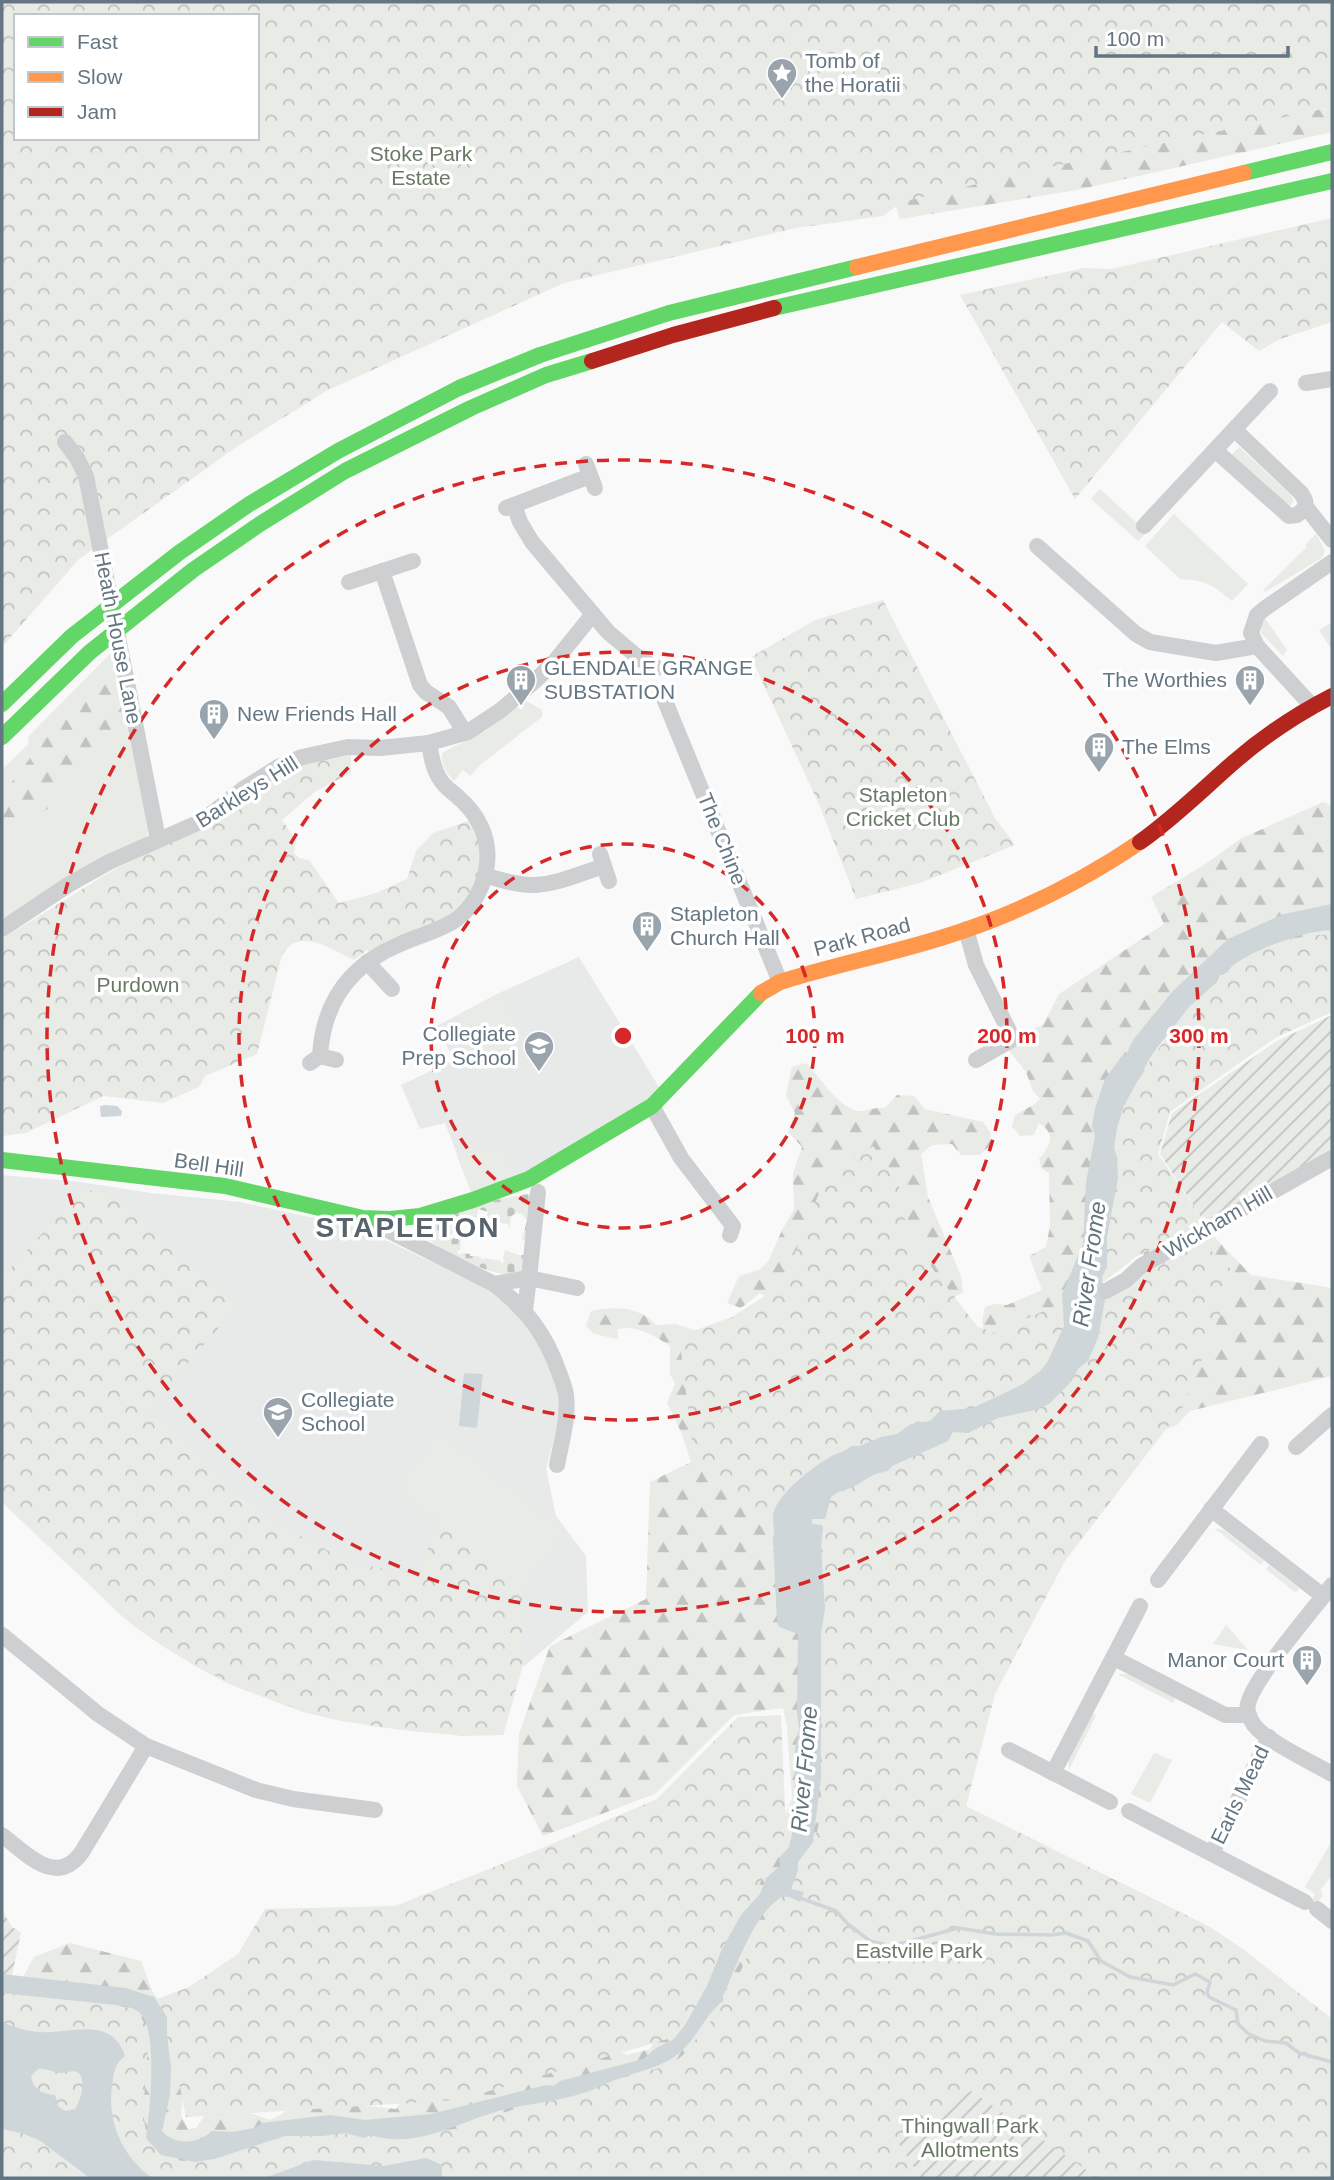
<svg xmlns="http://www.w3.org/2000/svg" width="1334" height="2180" viewBox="0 0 1334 2180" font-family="Helvetica,sans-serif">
  <defs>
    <pattern id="forest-firs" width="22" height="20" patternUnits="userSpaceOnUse" patternTransform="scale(1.75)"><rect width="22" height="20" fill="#e8ebe6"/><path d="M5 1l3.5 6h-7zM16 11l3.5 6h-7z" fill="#c0c3c0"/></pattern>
    <pattern id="cemetery-stones" width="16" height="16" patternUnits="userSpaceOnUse" patternTransform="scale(1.75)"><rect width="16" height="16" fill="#e8ebe6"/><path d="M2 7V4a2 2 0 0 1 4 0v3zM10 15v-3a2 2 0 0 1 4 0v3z" fill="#c0c3c0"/></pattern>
    <pattern id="park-crowns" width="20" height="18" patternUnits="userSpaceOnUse" patternTransform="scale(1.75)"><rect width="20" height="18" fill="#e8ebe6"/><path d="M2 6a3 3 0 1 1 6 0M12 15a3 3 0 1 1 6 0" fill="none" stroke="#c0c3c0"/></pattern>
    <pattern id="garden-furrows" width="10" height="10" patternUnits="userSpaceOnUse" patternTransform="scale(1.75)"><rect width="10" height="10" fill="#e8ebe6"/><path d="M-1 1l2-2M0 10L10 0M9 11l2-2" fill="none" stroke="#c0c3c0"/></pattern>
  </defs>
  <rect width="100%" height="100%" fill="#f9f9f9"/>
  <!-- built -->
  <g fill="#e8e9e9">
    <polygon points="1332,622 1332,650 1319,630"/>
    <polygon points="579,957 659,1087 652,1100 544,1169 472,1194 445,1123 420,1129 401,1085 454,1060 437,1026 499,993"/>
    <polygon points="2,1175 80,1182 151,1193 240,1202 360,1228 491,1290 527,1320 544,1345 562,1409 546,1469 556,1516 586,1556 588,1612 522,1668 503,1735 462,1736 341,1721 303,1712 229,1684 195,1666 127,1620 2,1502"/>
  </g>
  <!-- grass -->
  <g fill="#e8ebe6">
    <polygon points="1239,447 1290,494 1294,500 1289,507 1230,457"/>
    <polygon points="1100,489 1147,532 1138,541 1091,499"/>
    <path d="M1174,514l74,70 -16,17c-21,-17 -24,-20 -52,-22l-35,-33z"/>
    <polygon points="1316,534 1325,550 1322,558 1265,592 1263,590 1307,547 1305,545"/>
    <polygon points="1263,615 1287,650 1283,656 1261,633"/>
    <polygon points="111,653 114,666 36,741 34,753 2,795 2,769 29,744 28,737"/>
    <path d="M525,700l17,10v7l-62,48 -10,11 -7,-6 -9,11c-7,-7 -15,-19 -11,-29l44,-22 29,-25 5,5 3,-3 -4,-5z"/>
    <polygon points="127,727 149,829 147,836 2,923 2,845 55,803 65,786"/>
    <polygon points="499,993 523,1041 481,1061 458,1015"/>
    <polygon points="499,1144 517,1178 472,1194 457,1156"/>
    <polygon points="440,1434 565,1533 522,1587 397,1489"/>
    <polygon points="1214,1528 1224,1530 1264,1561 1261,1565"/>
    <polygon points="1269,1565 1299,1588 1296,1593 1266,1569"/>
    <polygon points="1226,1625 1248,1650 1213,1644"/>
    <polygon points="1118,1674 1130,1674 1176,1697 1173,1703"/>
    <polygon points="1090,1712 1096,1715 1069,1770 1068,1758"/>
    <polygon points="1154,1753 1172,1760 1150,1803 1131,1794"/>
    <polygon points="1332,1841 1332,1875 1320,1890 1323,1895 1317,1904 1312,1901 1315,1894 1305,1887"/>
  </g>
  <!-- forest -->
  <g fill="url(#forest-firs)">
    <polygon points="1332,107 1332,132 1077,190 900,219 891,193 1116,153"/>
    <polygon points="114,666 127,727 65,786 55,803 2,845 2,795 34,753 36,741"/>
    <path d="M1323,802l9,4v131l-143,88 -36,12 4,15 -5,26 -15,3 -7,24 -31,169 3,23 49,-29 -9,-17 54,-33 55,57 81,13v88l-142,35 -13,14 -103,39 -37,25 -71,318 242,119 32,21 92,72 -361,72 -76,46 26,41h-755l-149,-190 17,-31 36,-14 71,18 12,32 21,24 10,67 -3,31 7,14 8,-1 18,-26 12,2 44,16 26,-14 42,-3 58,6 11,-14 207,-46 13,6 23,-6 121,-199 21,-52 -5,-71 -4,-19 -49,7 -79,79 -112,42 -26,-50 2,-52 31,-88 96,-47 4,-117 41,-20 -10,-30 -14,-29 8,-19 -5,-10v-28c-14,-9 -35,-23 -53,-16l1,9 -24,-5 -8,-8 5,-15c23,-5 49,-5 65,14l19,-1 26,8 73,-30 -14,-9 -19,15 -14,-5 12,-27 20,-6 10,-10 13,-30 12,-21 -1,-36 9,-26 -14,-15 7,-19 -9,-18 6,-28 14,-4c13,13 33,45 52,48 7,1 17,-4 27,-3l12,-13 17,1 11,13 58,13 8,11 -1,13 -11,9h-18l-9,-11 -20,1 -11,9 7,43 33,79 2,16 -13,8 -51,-46 85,79 -2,-12 3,-14 9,-3 13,1 35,-15 -13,-34 17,-9 4,-21 -1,-53 -8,-5 -2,-9c11,-13 18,-25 0,-36l-5,12 -14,1 -8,-10 3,-11 18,-10 7,-6 -7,-8 -7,-19 -18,-23 9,-8 12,-1 4,-11 10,-4 16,-31 105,-70 -13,-27 53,-32 38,-27z"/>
  </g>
  <!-- cemetery -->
  <path fill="url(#cemetery-stones)" d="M528,1194l3,1 -3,46 -6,-2 5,-18 -5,-7 -5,-1 -6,3 -2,14 -1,-6 -24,-3 4,-9 -10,-3 -1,10 -7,-2 -2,-2 -3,2 2,2 -4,9 -8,-4 -3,1 1,7 -4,5 3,3 1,-2 8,2 -1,10 -3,1 2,4 3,-2 8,1v2h7v2l1,-2 6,4 1,-2 6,1v2l1,-2 9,2v3l4,-3 -2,-2 2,-9 6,2v2l1,-2 6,3h7l4,15c-7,2 -15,6 -21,5 -23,-3 -65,-22 -81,-37l-1,-7c22,-22 72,-32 102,-37z"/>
  <!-- park -->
  <g fill="url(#park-crowns)" fill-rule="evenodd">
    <path d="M2,2h1330v105l-305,65 -125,30 -19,14 -87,12 -232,55 -238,108 -88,55 -159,113 -77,88zM16,16h241v122h-241z"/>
    <polygon points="1332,218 1332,322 1280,339 1259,351 1222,322 1075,499 960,295 1084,268 1111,269"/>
    <polygon points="883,600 995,818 1015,845 920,883 856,899 821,809 751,657 815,620"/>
    <path d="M351,755v18l-35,18 -34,29 14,20 -2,13 5,5 10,2 30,43 37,-10 31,-14 9,-28 17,-18 38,-13 10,28 -2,27 -12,24 -17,17 -80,37 -3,-3 -13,10c-23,-11 -60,-36 -73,-1l-24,95 -52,22 -6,11 -36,16 -60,-7 -77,37 -24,3v-197l111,-69 101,-48 45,-38 40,-19z"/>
    <polygon points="1315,935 1332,935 1332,1012 1275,1038 1170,1112 1158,1154 1205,1223 1137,1256 1105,1281 1090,1281 1119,1111 1151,1060 1186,1007 1234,965 1276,941"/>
    <polygon points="873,1146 897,1178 905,1215 904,1228 935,1272 977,1326 994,1333 1062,1303 1109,1303 1198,1239 1236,1274 1183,1407 1065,1561 995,1694 966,1806 1208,1926 1240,1947 1332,2019 1332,2178 1101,2178 1091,2173 895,2137 921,2178 2,2178 2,1992 114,2004 128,2008 141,2017 149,2032 143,2113 146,2131 161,2151 175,2160 186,2161 229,2156 253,2142 318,2133 404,2136 462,2128 544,2098 667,2066 682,2056 717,2014 729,1995 775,1899 817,1832 820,1817 823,1733 819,1692 824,1597 823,1513 836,1478 826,1454 804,1471 782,1510 767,1524 695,1465 679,1336 732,1317 782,1285 825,1178"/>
    <path d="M81,1190l26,2 130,115 -90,102 120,109 80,43 72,16 18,-57 85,67v81l-19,67c-133,2 -256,-27 -365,-106 -19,-14 -35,-31 -51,-47 -29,-26 -57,-53 -85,-80v-224z"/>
    <polygon points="781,1715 786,1831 685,2034 458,2100 186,2117 175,2062 152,2001 189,1987 238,1954 265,1909 395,1906 542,1848 657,1799 738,1717"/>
  </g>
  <!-- garden -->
  <g fill="url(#garden-furrows)">
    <polygon points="1332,1015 1332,1150 1205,1223 1160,1154 1172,1113 1277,1041"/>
    <polygon points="2,1910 12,1927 21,1932 12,1976 2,1974"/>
    <polygon points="971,2091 1091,2173 1101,2178 921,2178 895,2138"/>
  </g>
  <!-- water -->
  <g fill="#ced6d9" fill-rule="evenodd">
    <path d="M1332,904v27c-15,-5 -98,24 -104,41l-8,3 -3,7 -28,25 -38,49 -27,50 -7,22 -3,20 3,9 1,21 -11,59v30l-5,10 3,23 -7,38 -10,23 -9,7 -11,17 -19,19 -14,6 -37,8 -30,15 -15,-1 -5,9 -56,25 -4,5c-16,3 -18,6 -31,14 -9,5 -18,5 -26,12l-6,22h-13v5l10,1 1,3 -2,19 4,62 -4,24v144l-8,65 -15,20v8l-7,19 13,3 -4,10 -11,-5h-8c-28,19 -44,68 -58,99v5c-19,14 -27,41 -49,56 -15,10 -33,14 -50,20 -15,4 -29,13 -44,17 -23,7 -46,9 -69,14 -46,9 -91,43 -140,27l-7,3 -18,-5 -24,3h-37l-71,23 -19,3 -34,-7 -15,-17c4,-26 11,-100 -3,-121 -4,-7 -11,-9 -18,-11l-123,-13v-19l124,14 28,9 13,20v19l4,31 -1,28 -8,36c13,15 36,13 50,0l21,1 21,-4 8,-5 68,-8 35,5 66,-6 115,-29 8,1 6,-5 83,-22 13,-11 18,-9 11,-14 21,-37 17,-41 18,-32 19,-21 6,-16 14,-12 -1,-8 10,-11 5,-21 1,-76 4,-21 -2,-17 1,-78 -19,-7 -2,-4 -4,-85c3,-9 -2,-19 1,-27 6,-19 41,-46 58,-55 7,-4 14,-4 19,-10h8l22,-9 16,-3 14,-10 19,-3 10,-10 33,-3 50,-24 17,-13 7,-8 17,-37 -2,-32 21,-50 3,-62 9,-46 -3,-10 3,-18 10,-29 16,-22 6,-4 6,-13 39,-48 56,-53 56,-25z"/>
    <polygon points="106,1105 117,1106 122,1111 121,1116 101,1117 100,1106"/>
    <polygon points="464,1373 483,1374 477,1428 459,1426"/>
    <path d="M2,2022c11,5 24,9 37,10 30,3 72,-18 86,24 -10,7 -11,16 -13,29 -5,37 10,71 40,93h-62l-51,-38 -15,-6 -22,-5zM38,2069c8,-1 14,3 22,4 6,0 12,-3 17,-1 11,6 3,30 -2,37l-10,2 -7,-5 -3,-11c-12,-1 -22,-5 -24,-19z"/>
    <polygon points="426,2158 442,2165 442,2178 265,2178 313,2160 384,2166"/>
  </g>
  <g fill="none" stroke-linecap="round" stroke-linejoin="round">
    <!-- stream -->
    <polyline stroke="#ced6d9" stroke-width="3.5" points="800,1898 836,1911 848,1924 870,1941 892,1946 958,1928 996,1934 1051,1935 1066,1933 1088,1941 1101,1961 1130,1977 1173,1985 1195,1974 1210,1982 1207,1993 1209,1997 1236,2010 1238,2024 1249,2034 1265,2041 1286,2043 1299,2053 1332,2062"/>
    <!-- street -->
    <g stroke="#cecfd0" stroke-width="16">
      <polyline points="1306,383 1332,379"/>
      <polyline points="1236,431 1301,493 1305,500 1306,507 1332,540"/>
      <polyline points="65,442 77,458 86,476 158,839"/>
      <polyline points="1216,451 1289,516 1297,515 1306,507"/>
      <polyline points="586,464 595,488"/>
      <polyline points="514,505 520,522 532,542 608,632 640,659 657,668"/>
      <polyline points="506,508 590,476"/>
      <polyline points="1144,526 1270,391"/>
      <polyline points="1037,546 1136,634 1150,642 1216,653 1257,646"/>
      <polyline points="382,571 420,685 426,692 449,707 465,733"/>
      <polyline points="349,582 413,561"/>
      <polyline points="663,696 780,982"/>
      <polyline points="1312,706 1257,646 1251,633 1257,615 1264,609 1332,562"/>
      <polyline points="600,854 609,881"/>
      <path d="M485,875c54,19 67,8 119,-9"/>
      <polyline points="2,929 68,885 109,862 202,821 243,789 278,767 302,757 348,747 380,748 429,743 468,732 501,710 537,679 555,661 593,614"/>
      <polyline points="966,929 976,965 1013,1039 976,1060"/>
      <polyline points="367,962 392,989"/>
      <path d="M320,1056c3,-53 29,-90 78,-111 19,-9 42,-14 59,-26 21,-16 33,-45 30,-71 -2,-20 -14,-38 -28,-50 -6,-6 -15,-11 -19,-19 -7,-10 -9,-24 -11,-36"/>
      <polyline points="310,1063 320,1056 336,1060"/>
      <polyline points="652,1106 681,1158 733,1226 730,1235"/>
      <polyline points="366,1219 494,1284 529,1278 538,1192"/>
      <path d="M494,1284c33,26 52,50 66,91 2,6 5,13 6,20 3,23 -5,48 -9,70"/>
      <polyline points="1106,1291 1126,1280 1141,1266 1332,1158"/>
      <polyline points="525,1310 529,1278 577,1288"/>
      <polyline points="1296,1447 1332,1415"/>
      <polyline points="1211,1509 1323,1596"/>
      <polyline points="1158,1580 1261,1444"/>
      <path d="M1332,1585c-18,24 -79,94 -84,119 -2,8 2,15 6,21 12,16 59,38 78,49"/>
      <polyline points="2,1635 98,1714 146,1746 256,1790 293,1799 375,1810"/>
      <polyline points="1114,1658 1225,1715 1249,1715"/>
      <polyline points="1009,1750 1110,1802"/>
      <polyline points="1053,1773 1140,1606"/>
      <polyline points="1129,1811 1305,1902"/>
      <path d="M2,1835c25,19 54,53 80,17l64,-106"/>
      <polyline points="1212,1853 1269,1737"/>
      <polyline points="1317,1909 1332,1921"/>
    </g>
    <!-- fast -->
    <g stroke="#63d668" stroke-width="16">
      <polyline points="1244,173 1332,152"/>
      <polyline points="774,308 1332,181"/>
      <polyline points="2,704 72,636 180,552 248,505 338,451 459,388 540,355 669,313 857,267"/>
      <polyline points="2,737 90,652 193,570 260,524 345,471 471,408 546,375 592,361"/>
      <polyline points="2,1160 225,1186 363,1218 390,1219 420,1216 473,1200 529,1179 652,1106 761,993"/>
    </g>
    <!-- slow -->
    <g stroke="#ff974d" stroke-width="16">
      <polyline points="857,267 1244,173"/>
      <path d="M761,993l19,-11c54,-17 110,-28 164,-45 70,-22 136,-54 196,-95"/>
    </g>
    <!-- jam -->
    <g stroke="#b3261e" stroke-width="16">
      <polyline points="592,361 673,335 774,308"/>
      <path d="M1140,842c34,-24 63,-53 94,-80 30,-26 63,-48 98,-66"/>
    </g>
  </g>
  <!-- distance rings -->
  <g fill="none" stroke="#d62828" stroke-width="3.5" stroke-dasharray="12 9">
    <circle cx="623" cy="1036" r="192"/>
    <circle cx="623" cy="1036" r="384"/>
    <circle cx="623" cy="1036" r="576"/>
  </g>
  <!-- icons -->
  <defs>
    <g id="sight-pin" transform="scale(1.575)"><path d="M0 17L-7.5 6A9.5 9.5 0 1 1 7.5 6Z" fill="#99a4ac" stroke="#fff"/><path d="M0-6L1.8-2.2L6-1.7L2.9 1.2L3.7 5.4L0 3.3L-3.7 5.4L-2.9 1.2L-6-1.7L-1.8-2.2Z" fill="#fff"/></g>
    <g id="building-pin" transform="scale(1.575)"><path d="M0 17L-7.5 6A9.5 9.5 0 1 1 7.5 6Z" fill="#99a4ac" stroke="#fff"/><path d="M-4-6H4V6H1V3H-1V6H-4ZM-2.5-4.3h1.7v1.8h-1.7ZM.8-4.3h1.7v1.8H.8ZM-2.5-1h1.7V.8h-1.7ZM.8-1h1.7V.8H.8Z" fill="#fff"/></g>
    <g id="school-pin" transform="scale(1.575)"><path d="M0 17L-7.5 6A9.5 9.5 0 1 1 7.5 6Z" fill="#99a4ac" stroke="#fff"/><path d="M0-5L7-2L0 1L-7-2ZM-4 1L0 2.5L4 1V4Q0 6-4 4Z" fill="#fff"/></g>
  </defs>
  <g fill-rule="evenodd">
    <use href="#sight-pin" x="782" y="73"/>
    <use href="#building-pin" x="521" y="680"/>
    <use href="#building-pin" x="1250" y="680"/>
    <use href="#building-pin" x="214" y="714"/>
    <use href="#building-pin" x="1099" y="747"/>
    <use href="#building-pin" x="647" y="926"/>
    <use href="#school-pin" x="539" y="1046"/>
    <use href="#school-pin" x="278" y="1412"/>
    <use href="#building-pin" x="1307" y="1660"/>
  </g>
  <g text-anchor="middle" stroke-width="7" stroke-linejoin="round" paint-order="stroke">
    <!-- poi labels -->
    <g font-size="21" fill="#657683" stroke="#fff" text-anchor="start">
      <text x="805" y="68">Tomb of<tspan x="805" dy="24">the Horatii</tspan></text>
      <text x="544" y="675">GLENDALE GRANGE<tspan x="544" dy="24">SUBSTATION</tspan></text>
      <text x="1227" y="687" text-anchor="end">The Worthies</text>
      <text x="237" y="721">New Friends Hall</text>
      <text x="1122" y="754">The Elms</text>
      <text x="670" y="921">Stapleton<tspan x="670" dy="24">Church Hall</tspan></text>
      <text x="516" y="1041" text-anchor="end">Collegiate<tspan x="516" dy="24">Prep School</tspan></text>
      <text x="301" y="1407">Collegiate<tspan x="301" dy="24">School</tspan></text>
      <text x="1284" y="1667" text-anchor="end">Manor Court</text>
    </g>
    <!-- park labels -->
    <g font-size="21" fill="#687a64" stroke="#fff">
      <text x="421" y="161">Stoke Park<tspan x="421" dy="24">Estate</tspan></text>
      <text x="903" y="802">Stapleton<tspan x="903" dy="24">Cricket Club</tspan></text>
      <text x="138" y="992">Purdown</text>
      <text x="919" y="1958">Eastville Park</text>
      <text x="970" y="2133">Thingwall Park<tspan x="970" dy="24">Allotments</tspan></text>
    </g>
    <!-- street labels -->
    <g font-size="21" fill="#657683" stroke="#fff">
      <text transform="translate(118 638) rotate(79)" y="7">Heath House Lane</text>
      <text transform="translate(247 792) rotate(-32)" y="7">Barkleys Hill</text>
      <text transform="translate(722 839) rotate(68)" y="7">The Chine</text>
      <text transform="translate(862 937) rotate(-15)" y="7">Park Road</text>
      <text transform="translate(209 1165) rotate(8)" y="7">Bell Hill</text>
      <text transform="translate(1218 1222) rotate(-30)" y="7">Wickham Hill</text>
      <text transform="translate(1240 1795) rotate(-64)" y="7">Earls Mead</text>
    </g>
    <!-- water labels -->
    <g font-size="23" font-style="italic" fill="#60757c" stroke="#fff">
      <text transform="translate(1089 1264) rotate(-82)" y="8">River Frome</text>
      <text transform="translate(804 1769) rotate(-85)" y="8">River Frome</text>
    </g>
    <!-- district labels -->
    <g font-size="28" font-weight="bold" letter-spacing="2" fill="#57646e" stroke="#fff">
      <text x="408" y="1237">STAPLETON</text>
    </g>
  </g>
  <circle cx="623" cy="1036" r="10" fill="#d62828" stroke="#fff" stroke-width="3.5"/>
  <g font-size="21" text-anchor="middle" font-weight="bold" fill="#d62828" stroke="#fff" stroke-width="7" stroke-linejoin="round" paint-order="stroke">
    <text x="815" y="1043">100 m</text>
    <text x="1007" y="1043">200 m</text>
    <text x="1199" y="1043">300 m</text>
  </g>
  <!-- border -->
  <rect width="1334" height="2180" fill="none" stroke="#657683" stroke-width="7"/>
  <!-- legend -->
  <rect x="14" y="14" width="245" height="126" fill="#ffffff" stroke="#c1c8cd" stroke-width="2"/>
  <rect x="28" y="37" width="35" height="10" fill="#63d668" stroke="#c1c8cd" stroke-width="2"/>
  <text x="77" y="49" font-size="21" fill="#657683">Fast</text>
  <rect x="28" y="72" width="35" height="10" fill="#ff974d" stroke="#c1c8cd" stroke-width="2"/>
  <text x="77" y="84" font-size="21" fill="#657683">Slow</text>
  <rect x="28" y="107" width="35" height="10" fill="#b3261e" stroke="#c1c8cd" stroke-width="2"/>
  <text x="77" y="119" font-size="21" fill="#657683">Jam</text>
  <!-- scale -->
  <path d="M1096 46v10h192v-10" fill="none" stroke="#657683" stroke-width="3.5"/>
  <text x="1106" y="46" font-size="21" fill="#657683" stroke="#ffffff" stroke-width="5" paint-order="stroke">100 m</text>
</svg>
